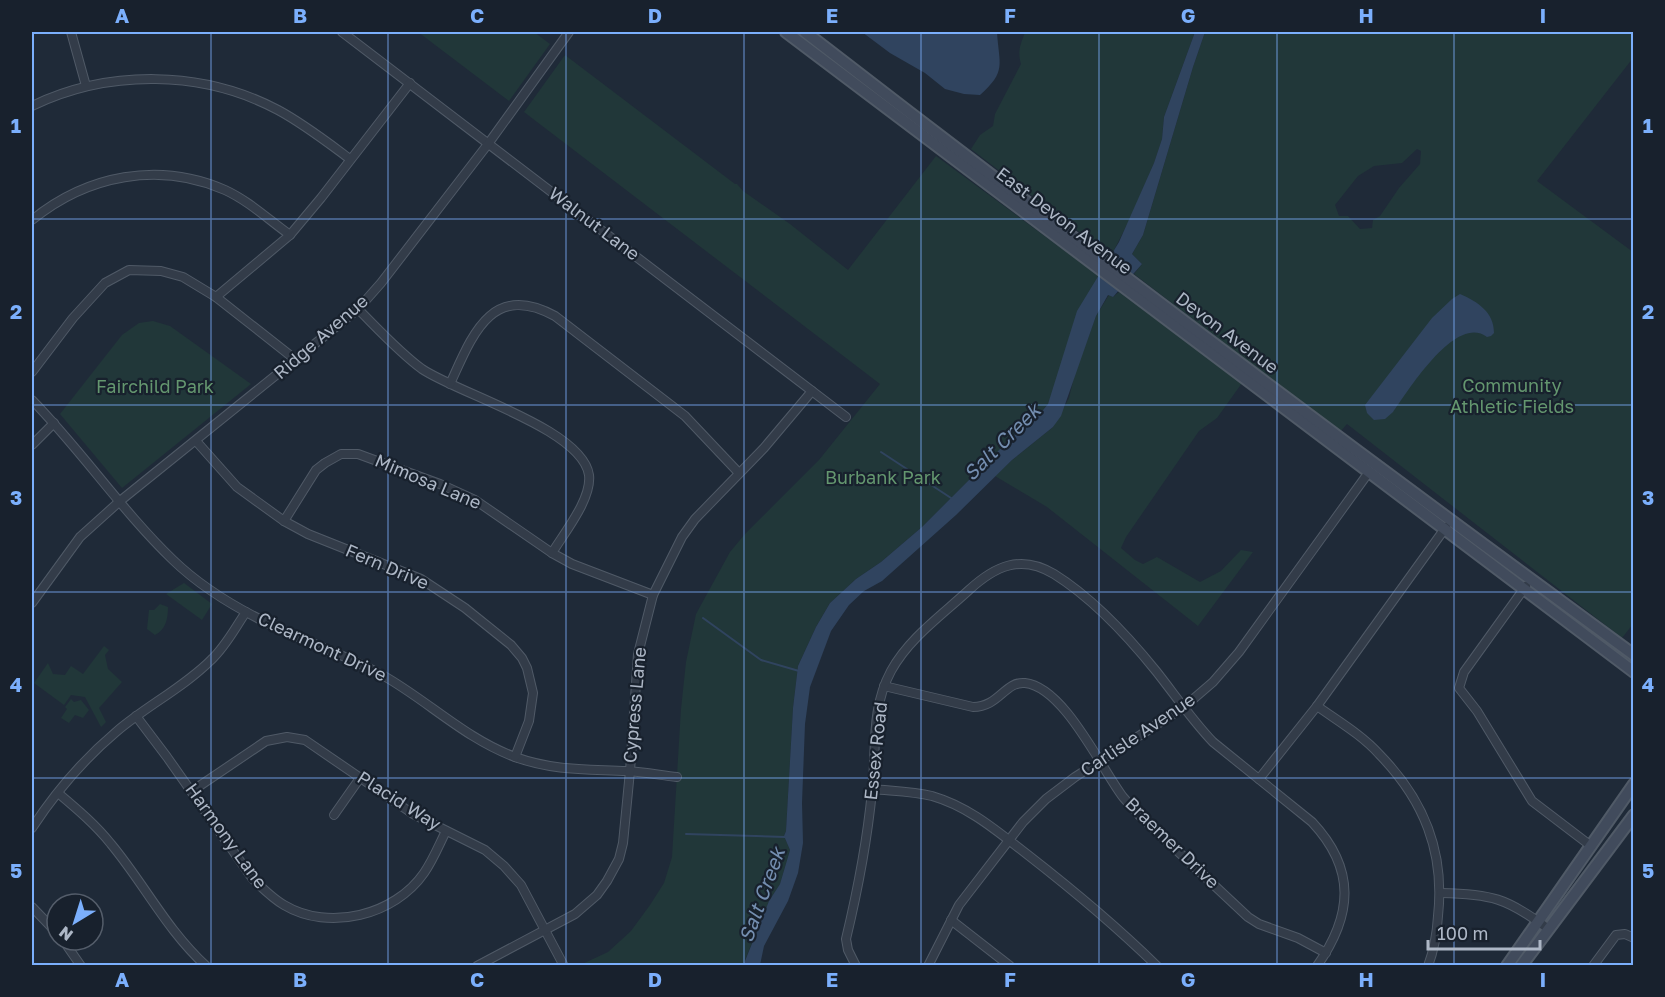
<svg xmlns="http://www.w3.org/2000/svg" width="1665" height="997" viewBox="0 0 1665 997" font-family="'Golos Text',sans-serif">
  <rect width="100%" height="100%" fill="#1f2a38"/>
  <!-- green -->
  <g fill="#213739" fill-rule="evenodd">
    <polygon points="418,32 534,32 550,44 509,101"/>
    <path d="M1025,32h170l-31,85 -2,22 -8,24 -23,54 -20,39 -140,-107 9,-14 13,-9 2,-12 26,-50c-4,-14 0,-20 4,-32z"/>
    <path d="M1205,32h428v26l-96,123 96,71v372l-11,14 -275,-214 -7,8 -206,-158 8,-10 -10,-10 11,-19 50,-168zM1417,149l4,2 -1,13 -21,24 -19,28 -7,4 -1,8 -12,1 -12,-13h-9l-4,-11 23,-29 16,-10 28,-3z"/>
    <polygon points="565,55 735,184 737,184 743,191 790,224 848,270 936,156 1099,276 1048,404 1034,422 1014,435 922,527 881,562 856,579 830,603 816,627 798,666 793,708 786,831 784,836 790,850 780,884 769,901 743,965 580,965 608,952 631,931 650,905 664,883 672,857 681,709 686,662 696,614 730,552 745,534 819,460 880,384 524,112"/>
    <polygon points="1119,292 1242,383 1217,418 1199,431 1126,537 1121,548 1135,560 1143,564 1157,557 1200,582 1221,571 1241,550 1253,552 1198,626 1047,507 995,476 1012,460 1053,427 1069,398 1075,373 1096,316 1109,295 1113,297"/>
    <polygon points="153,321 170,326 251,384 122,488 60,414 122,335 139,323"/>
    <polygon points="184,583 212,604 202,620 166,594"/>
    <path d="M160,604l8,3c0,11 -2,23 -13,28l-8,-6 2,-19h5z"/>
    <polygon points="104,646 109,650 105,655 108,669 122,682 99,708 106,722 101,727 85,697 71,695 64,705 34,683 48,663 53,674 65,675 71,666 83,674"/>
    <polygon points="71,699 74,702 81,700 89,710 83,718 75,715 69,723 61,718 67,709 65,707"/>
  </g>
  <!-- water -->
  <g fill="#30445f">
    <path d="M862,32h135c2,33 10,39 -17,63l-16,-1 -19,-5 -20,-16 -35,-20z"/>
    <polygon points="1195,32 1205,32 1193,67 1143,235 1132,254 1142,264 1113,297 1108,295 1096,316 1061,416 1053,427 1012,460 956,515 882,581 864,591 849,605 831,631 810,687 805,724 802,803 803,843 798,873 788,901 764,946 760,965 743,966 769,901 780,884 790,850 784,836 786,831 793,708 798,666 816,627 830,603 856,579 881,562 922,527 1014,435 1034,421 1048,404 1077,311 1119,242 1154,163 1162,139 1164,117"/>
    <path d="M1460,294c18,8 34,18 34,39l-3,3 -4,1c-31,-24 -79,54 -94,75l-8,7 -11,1 -7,-7 -2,-8 67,-87 20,-19z"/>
  </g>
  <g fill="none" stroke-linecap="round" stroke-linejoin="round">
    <!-- stream -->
    <g stroke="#30445f" stroke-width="2">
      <polyline points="881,452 951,498"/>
      <polyline points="703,618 761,660 799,671"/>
      <polyline points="686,834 785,837"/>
    </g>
    <!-- minor casing -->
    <g stroke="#505a67" stroke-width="10">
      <g id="minor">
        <polyline points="71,32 86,86"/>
        <polyline points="342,32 846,417"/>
        <path d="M32,106c77,-37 171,-36 246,4 26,14 49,32 72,49"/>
        <path d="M32,220c55,-45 127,-59 193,-30 24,11 44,30 65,45"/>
        <polyline points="216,297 290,235 321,198 410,83"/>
        <path d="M358,309c21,21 41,43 64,60 37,25 160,60 167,106 3,24 -25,58 -37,78"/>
        <polyline points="32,372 73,318 105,283 129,270 161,271 183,277 216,297 296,360"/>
        <path d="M450,384c22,-48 41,-103 105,-68l130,100 53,56"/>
        <path d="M32,400c50,51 90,111 141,160 30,29 70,52 107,69 35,16 70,28 104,47 44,25 82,63 131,81 39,14 72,12 112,14 16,1 33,4 50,6"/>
        <polyline points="196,441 237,487 284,521 308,534 421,579 465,608 511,645 522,658 527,668 533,693 529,721 515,757"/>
        <polyline points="32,445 54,423"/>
        <polyline points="284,521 316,470 325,463 341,454 358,454 440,484 475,500 552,553 572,564 653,595"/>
        <polyline points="1526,586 1464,672 1459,688 1477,711 1532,801 1591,846"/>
        <polyline points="32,603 80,537 120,501 358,309 381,283 488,144 569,32"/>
        <path d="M884,686l89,21c26,0 32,-26 52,-24 39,4 76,85 98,114 5,6 10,11 15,17l110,103 11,7 39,14 28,15"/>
        <path d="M1317,706c21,15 45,29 62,48 45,46 66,98 59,162 -1,17 -4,34 -10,50"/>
        <path d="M136,716l31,41 85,121c10,10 20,20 32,27 45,27 111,10 140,-32 9,-13 15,-28 22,-42"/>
        <polyline points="1259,779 1317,706 1446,527"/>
        <path d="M873,789c19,2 39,2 59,7 38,11 66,36 96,59 45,35 88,71 129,111"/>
        <polyline points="192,791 266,741 287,737 305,740 413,814 485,850 504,866 521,885 564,966"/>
        <path d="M58,793c19,16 38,32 53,51 34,41 55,85 95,122"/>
        <polyline points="334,815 360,778"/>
        <path d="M32,828c23,-35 52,-69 84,-96 30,-26 67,-44 95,-72 15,-14 24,-32 35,-48"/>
        <path d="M1441,893c50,1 66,5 106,35"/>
        <polyline points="32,907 57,933"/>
        <polyline points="951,920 1010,966"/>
        <polyline points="63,940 81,966"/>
        <polyline points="477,966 575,914 597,895 607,881 619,859 623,843 630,771 638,654 653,595 682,537 695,519 764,448 812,391"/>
        <path d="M856,966l-8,-16 -2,-11c12,-50 21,-96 26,-148 5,-41 -2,-81 19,-120 18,-33 51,-56 78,-81 26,-24 52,-36 85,-16 40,25 73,61 102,97 19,24 36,49 57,71l99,80c44,47 41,93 5,144"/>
        <polyline points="928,966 959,905 1023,822 1046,799 1075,777 1184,707 1213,682 1239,652 1369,472"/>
        <polyline points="1593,966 1616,935 1625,934 1634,938"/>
      </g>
    </g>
    <!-- secondary casing -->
    <g stroke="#505a67" stroke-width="14">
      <g id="secondary">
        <polyline points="786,32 1634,672"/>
        <path d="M805,32c273,211 550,419 829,623"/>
        <polyline points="1507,966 1634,784"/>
        <polyline points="1521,966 1634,815"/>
      </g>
    </g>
    <!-- minor -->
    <use href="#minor" stroke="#333c49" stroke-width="8"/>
    <!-- secondary -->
    <use href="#secondary" stroke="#414b5c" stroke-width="10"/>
  </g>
  <!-- grid -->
  <path fill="none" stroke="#7baffc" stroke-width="1.5" stroke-opacity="0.55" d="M211,32v934M388,32v934M566,32v934M744,32v934M921,32v934M1099,32v934M1277,32v934M1454,32v934M32,219h1602M32,405h1602M32,592h1602M32,778h1602"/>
  <g text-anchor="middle" stroke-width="4.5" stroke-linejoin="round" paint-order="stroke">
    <!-- street labels -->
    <g font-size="18" fill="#adb7c6" stroke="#18212d">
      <text transform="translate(1064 221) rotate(37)" y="6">East Devon Avenue</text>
      <text transform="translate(594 224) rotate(37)" y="6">Walnut Lane</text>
      <text transform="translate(1227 333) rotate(37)" y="6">Devon Avenue</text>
      <text transform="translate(321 337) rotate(-41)" y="6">Ridge Avenue</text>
      <text transform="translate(428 482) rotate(23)" y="6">Mimosa Lane</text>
      <text transform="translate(387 567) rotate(23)" y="6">Fern Drive</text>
      <text transform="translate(322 647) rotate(25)" y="6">Clearmont Drive</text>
      <text transform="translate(635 705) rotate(-85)" y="6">Cypress Lane</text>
      <text transform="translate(1138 735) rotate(-34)" y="6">Carlisle Avenue</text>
      <text transform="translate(876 751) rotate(-84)" y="6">Essex Road</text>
      <text transform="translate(399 801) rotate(32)" y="6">Placid Way</text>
      <text transform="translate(226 836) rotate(54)" y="6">Harmony Lane</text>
      <text transform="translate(1172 843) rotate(44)" y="6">Braemer Drive</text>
    </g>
    <!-- park labels -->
    <g font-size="18" fill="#64976f" stroke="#18212d">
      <text x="1512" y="392">Community<tspan x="1512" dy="21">Athletic Fields</tspan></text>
      <text x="155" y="393">Fairchild Park</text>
      <text x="883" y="484">Burbank Park</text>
    </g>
    <!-- water labels -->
    <g font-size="20" font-style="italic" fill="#748eb0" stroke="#18212d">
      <text transform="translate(1002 442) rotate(-45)" y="7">Salt Creek</text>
      <text transform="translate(762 895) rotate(-70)" y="7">Salt Creek</text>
    </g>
  </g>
  <!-- border -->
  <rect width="1665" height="997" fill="none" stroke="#18212d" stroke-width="66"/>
  <!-- north arrow -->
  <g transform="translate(75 922) rotate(218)"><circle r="28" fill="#18212d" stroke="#545d6a" stroke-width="1.5"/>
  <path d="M0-4.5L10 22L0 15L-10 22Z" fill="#7baffc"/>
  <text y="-9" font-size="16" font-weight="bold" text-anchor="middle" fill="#adb7c6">N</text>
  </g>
  <!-- scale -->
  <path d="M1428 940v9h112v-9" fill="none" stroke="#adb7c6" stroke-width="3"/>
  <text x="1437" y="940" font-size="18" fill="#adb7c6" stroke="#18212d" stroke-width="4.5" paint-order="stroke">100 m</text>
  <rect x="33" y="33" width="1599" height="931" fill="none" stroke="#7baffc" stroke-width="2"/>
  <g font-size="20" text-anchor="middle" font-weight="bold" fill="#7baffc">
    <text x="122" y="23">A</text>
    <text x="300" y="23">B</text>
    <text x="477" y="23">C</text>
    <text x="655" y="23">D</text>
    <text x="832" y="23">E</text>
    <text x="1010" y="23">F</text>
    <text x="1188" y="23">G</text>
    <text x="1366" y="23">H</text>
    <text x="1543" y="23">I</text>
    <text x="16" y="133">1</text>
    <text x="1648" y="133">1</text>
    <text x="16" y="319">2</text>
    <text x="1648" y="319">2</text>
    <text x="16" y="505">3</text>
    <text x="1648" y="505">3</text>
    <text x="16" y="692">4</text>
    <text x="1648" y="692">4</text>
    <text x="16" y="878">5</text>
    <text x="1648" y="878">5</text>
    <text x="122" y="987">A</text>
    <text x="300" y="987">B</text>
    <text x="477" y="987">C</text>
    <text x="655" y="987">D</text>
    <text x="832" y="987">E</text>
    <text x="1010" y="987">F</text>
    <text x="1188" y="987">G</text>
    <text x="1366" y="987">H</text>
    <text x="1543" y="987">I</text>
  </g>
</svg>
